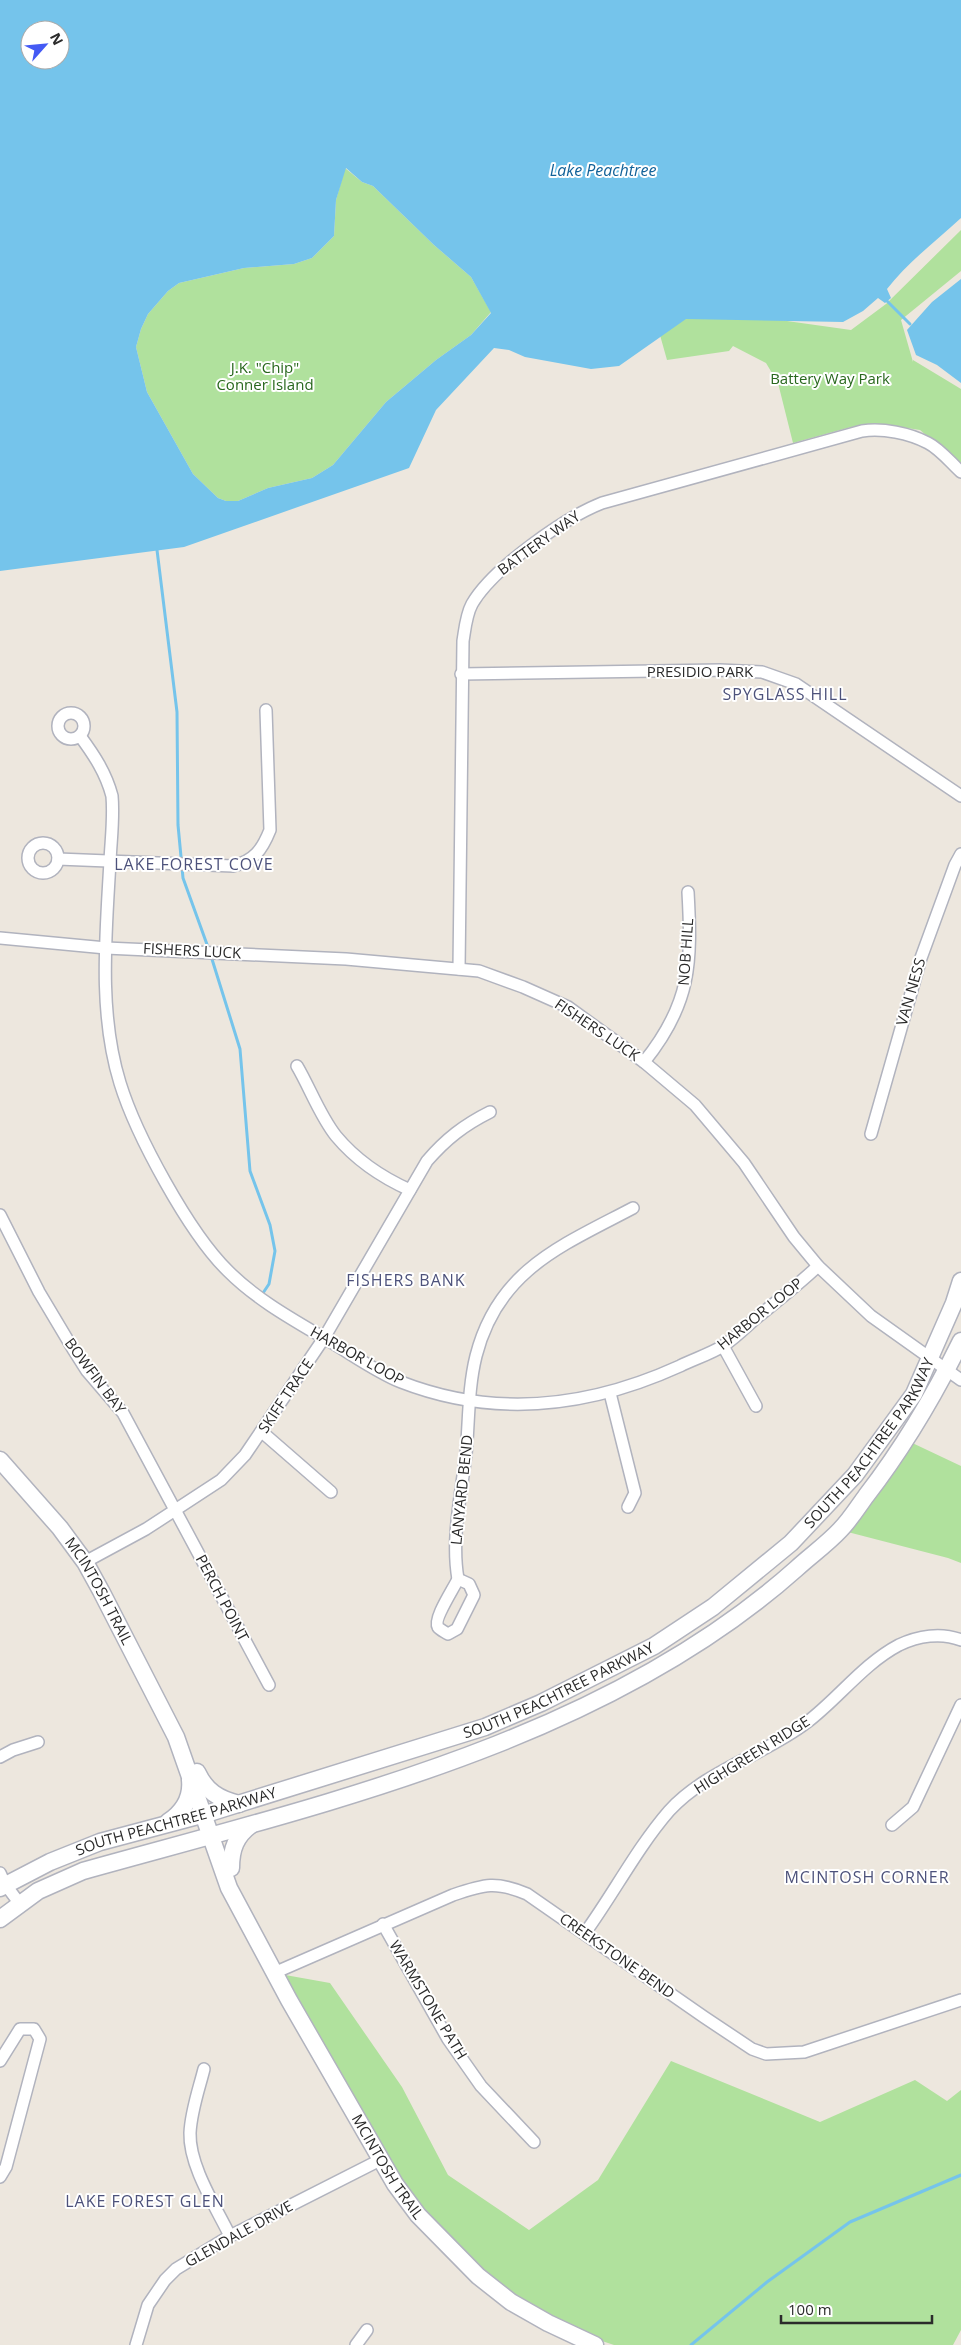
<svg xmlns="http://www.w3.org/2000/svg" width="961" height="2345" viewBox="0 0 961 2345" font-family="'Open Sans',sans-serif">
  <rect width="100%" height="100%" fill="#ede7de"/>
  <!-- green -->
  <g fill="#b0e19d">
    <polygon points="345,168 362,182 373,186 434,245 471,277 491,312 471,335 436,360 386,402 333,465 312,478 268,488 238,501 226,501 218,498 193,474 147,392 136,347 141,329 148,314 168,291 179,283 244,268 294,264 312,258 334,236 336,200"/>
    <polygon points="961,230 961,271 901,320 913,362 913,360 961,389 961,465 920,430 880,424 851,427 793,443 778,383 766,363 733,346 729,351 667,360 656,321 730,313 851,330 886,304"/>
    <polygon points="906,1440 961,1466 961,1563 948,1558 840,1530"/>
    <polygon points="274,1973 330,1983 402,2087 448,2175 529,2230 598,2180 671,2061 820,2122 915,2080 947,2101 961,2090 961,2330 953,2345 614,2345 548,2323 418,2215"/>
  </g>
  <!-- water -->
  <g fill="#75c4eb" fill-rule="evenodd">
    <path d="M0,0h961v218c-25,23 -53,44 -74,71l4,9 -6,5 -7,-5 -15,13 -20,11 -157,-3 -67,47 -28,3 -66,-12 -16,-7 -15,-2 -58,62 -27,58 -225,79 -184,24zM30,30h30v30h-30zM346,168l16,14 11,4 61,59 37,32 20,36 -20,22 -35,25 -50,42 -53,63 -21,13 -44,10 -30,13h-12l-8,-3 -25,-24 -46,-82 -11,-45 5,-18 7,-15 20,-23 11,-8 65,-15 50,-4 18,-6 22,-22 2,-36z"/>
    <polygon points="961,279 961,383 937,365 916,355 907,330 932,302"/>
  </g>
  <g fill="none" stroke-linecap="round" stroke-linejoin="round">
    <!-- stream -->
    <g stroke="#75c4eb" stroke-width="3">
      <polyline points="887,301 910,324"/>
      <polyline points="157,550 177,712 178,825 183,878 209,950"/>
      <polyline points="211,956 240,1049 250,1171 270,1225 275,1251 269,1284 261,1296"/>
      <polyline points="691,2345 767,2282 850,2222 961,2175"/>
    </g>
    <!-- street casing -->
    <g stroke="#b1b3be" stroke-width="14">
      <g id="street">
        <polyline points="461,674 720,670 762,672 796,684 961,796"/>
        <circle cx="71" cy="726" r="13"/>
        <path d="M80,736c14,19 26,37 32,60 2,22 -1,43 -2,65 -4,73 -12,151 10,222 16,52 69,150 108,188 28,28 62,47 96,67 25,14 50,33 77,44 95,37 189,25 279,-16 14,-7 30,-12 43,-20 11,-7 22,-18 32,-27 21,-17 43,-34 63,-53"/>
        <circle cx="43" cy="858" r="15"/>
        <path d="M58,859l175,7c21,-5 29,-16 37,-36l-4,-120"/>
        <polyline points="0,938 106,948 346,959 479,971 523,987 568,1007 644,1062 695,1105 744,1163 794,1237 818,1266 871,1316 961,1380"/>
        <path d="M459,969l4,-328c2,-12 3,-26 9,-37 20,-35 92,-86 130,-101l260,-72c21,-3 47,2 66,12 12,6 23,20 33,29"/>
        <path d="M644,1062c47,-58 48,-99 44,-170"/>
        <path d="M297,1066c13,22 23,50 39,70 20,24 47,42 74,54"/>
        <polyline points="871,1134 921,958 955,865 961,854"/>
        <polyline points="0,1215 39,1292 73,1349 87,1371 123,1413 269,1685"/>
        <polyline points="723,1346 756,1406"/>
        <polyline points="610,1393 635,1493 628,1507"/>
        <polyline points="262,1432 331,1492"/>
        <path d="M85,1562l61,-33 75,-49 24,-25 79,-117 103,-177c19,-22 37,-36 63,-49"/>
        <path d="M458,1579c-7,-40 3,-84 8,-125 3,-32 2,-66 10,-98 22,-86 85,-110 157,-148"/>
        <path d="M458,1579l11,5 5,11 -17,34 -9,5c-3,-2 -8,-4 -10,-7 -5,-8 16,-39 20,-48z"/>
        <polyline points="0,1757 13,1750 38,1742"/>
        <polyline points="892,1825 913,1807 961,1705"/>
        <polyline points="0,1873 5,1884 20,1904"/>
        <polyline points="383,1924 448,2039 481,2086 534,2142"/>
        <path d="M585,1933c29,-40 52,-85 84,-122 36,-40 95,-56 137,-88 32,-24 57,-59 93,-78 19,-9 42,-13 62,-5"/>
        <path d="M274,1973l179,-78c32,-11 43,-14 74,-1l177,123 48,32 14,5 38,-2 157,-52"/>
        <polyline points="0,2061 20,2029 34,2029 40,2039 6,2167 0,2177"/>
        <path d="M204,2069c-5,20 -13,42 -14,64 -1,33 26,74 40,103"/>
        <polyline points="136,2345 148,2305 165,2280 176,2269 230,2236 380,2160"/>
        <polyline points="356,2345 367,2330"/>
      </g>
    </g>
    <!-- secondary casing -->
    <g stroke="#b1b3be" stroke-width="19">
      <g id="secondary">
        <path id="s1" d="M0,1460l60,68 25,34 16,29 75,146 53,151 60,112 106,184 23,31 60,61 33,26 37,21 47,22"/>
        <path d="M197,1772c9,19 21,27 42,32"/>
        <path d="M168,1822c15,-10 24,-23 22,-42"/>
        <path d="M231,1868c0,-19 5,-32 20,-43"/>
        <path id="s2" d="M0,1888l50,-26 50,-20 109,-29 276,-86 56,-24 113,-57 59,-39 78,-64 64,-68 59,-81 40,-91 7,-22"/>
        <path d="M0,1919l38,-28 45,-20c243,-68 520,-130 713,-302 14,-13 31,-25 44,-39 10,-10 18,-23 26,-34 37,-48 68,-100 95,-155"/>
      </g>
    </g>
    <!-- street -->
    <use href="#street" stroke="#fff" stroke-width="11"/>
    <!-- secondary -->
    <use href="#secondary" stroke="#fff" stroke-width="16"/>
  </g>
  <g text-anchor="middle" stroke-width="4" stroke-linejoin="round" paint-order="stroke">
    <!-- park labels -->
    <g font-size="15" fill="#28671d" stroke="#fff">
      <text x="265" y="373">J.K. "Chip"<tspan x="265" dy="17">Conner Island</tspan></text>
      <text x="830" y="384">Battery Way Park</text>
    </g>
    <!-- street labels -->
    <g font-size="15" fill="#2b2b2b" stroke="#fff">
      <text transform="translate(539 543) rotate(-36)" y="5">BATTERY WAY</text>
      <text x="700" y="677">PRESIDIO PARK</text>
      <text transform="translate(192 951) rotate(3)" y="5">FISHERS LUCK</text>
      <text transform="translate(686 952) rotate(-86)" y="5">NOB HILL</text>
      <text transform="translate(911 992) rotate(-74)" y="5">VAN NESS</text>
      <text transform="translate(597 1030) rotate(34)" y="5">FISHERS LUCK</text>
      <text transform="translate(760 1314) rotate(-39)" y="5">HARBOR LOOP</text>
      <text transform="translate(357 1356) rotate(29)" y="5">HARBOR LOOP</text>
      <text transform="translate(95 1376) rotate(53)" y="5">BOWFIN BAY</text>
      <text transform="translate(286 1396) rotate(-56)" y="5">SKIFF TRACE</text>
      <text dy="5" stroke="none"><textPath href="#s2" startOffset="999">SOUTH PEACHTREE PARKWAY</textPath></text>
      <text transform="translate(462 1490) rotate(-84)" y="5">LANYARD BEND</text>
      <text dy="5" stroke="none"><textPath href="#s1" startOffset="165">MCINTOSH TRAIL</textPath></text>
      <text transform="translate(222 1598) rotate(62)" y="5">PERCH POINT</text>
      <text dy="5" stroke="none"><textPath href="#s2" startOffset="594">SOUTH PEACHTREE PARKWAY</textPath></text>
      <text transform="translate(752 1755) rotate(-32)" y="5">HIGHGREEN RIDGE</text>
      <text dy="5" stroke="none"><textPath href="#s2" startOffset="189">SOUTH PEACHTREE PARKWAY</textPath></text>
      <text transform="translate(617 1956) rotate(35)" y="5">CREEKSTONE BEND</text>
      <text transform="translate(428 2000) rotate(59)" y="5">WARMSTONE PATH</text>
      <text dy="5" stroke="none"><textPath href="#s1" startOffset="811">MCINTOSH TRAIL</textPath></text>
      <text transform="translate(239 2234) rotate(-29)" y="5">GLENDALE DRIVE</text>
    </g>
    <!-- water labels -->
    <g font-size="16" font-style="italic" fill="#126299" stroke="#fff">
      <text x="603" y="176">Lake Peachtree</text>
    </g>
    <!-- neighbourhood labels -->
    <g font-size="16" letter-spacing="1" fill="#4d527b" stroke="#fff">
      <text x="785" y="700">SPYGLASS HILL</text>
      <text x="194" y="870">LAKE FOREST COVE</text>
      <text x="406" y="1286">FISHERS BANK</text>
      <text x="867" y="1883">MCINTOSH CORNER</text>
      <text x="145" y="2207">LAKE FOREST GLEN</text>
    </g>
  </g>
  <!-- north arrow -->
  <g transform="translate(45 45) rotate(63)"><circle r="24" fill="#ffffff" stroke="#aaaaaa"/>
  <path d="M0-4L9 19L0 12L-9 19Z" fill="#445af4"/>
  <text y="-8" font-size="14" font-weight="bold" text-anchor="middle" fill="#2b2b2b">N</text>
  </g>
  <!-- scale -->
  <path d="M781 2315v8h151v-8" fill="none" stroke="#2b2b2b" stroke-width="2.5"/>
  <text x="788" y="2315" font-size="15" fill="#2b2b2b" stroke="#ffffff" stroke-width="4" paint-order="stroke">100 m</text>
</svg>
